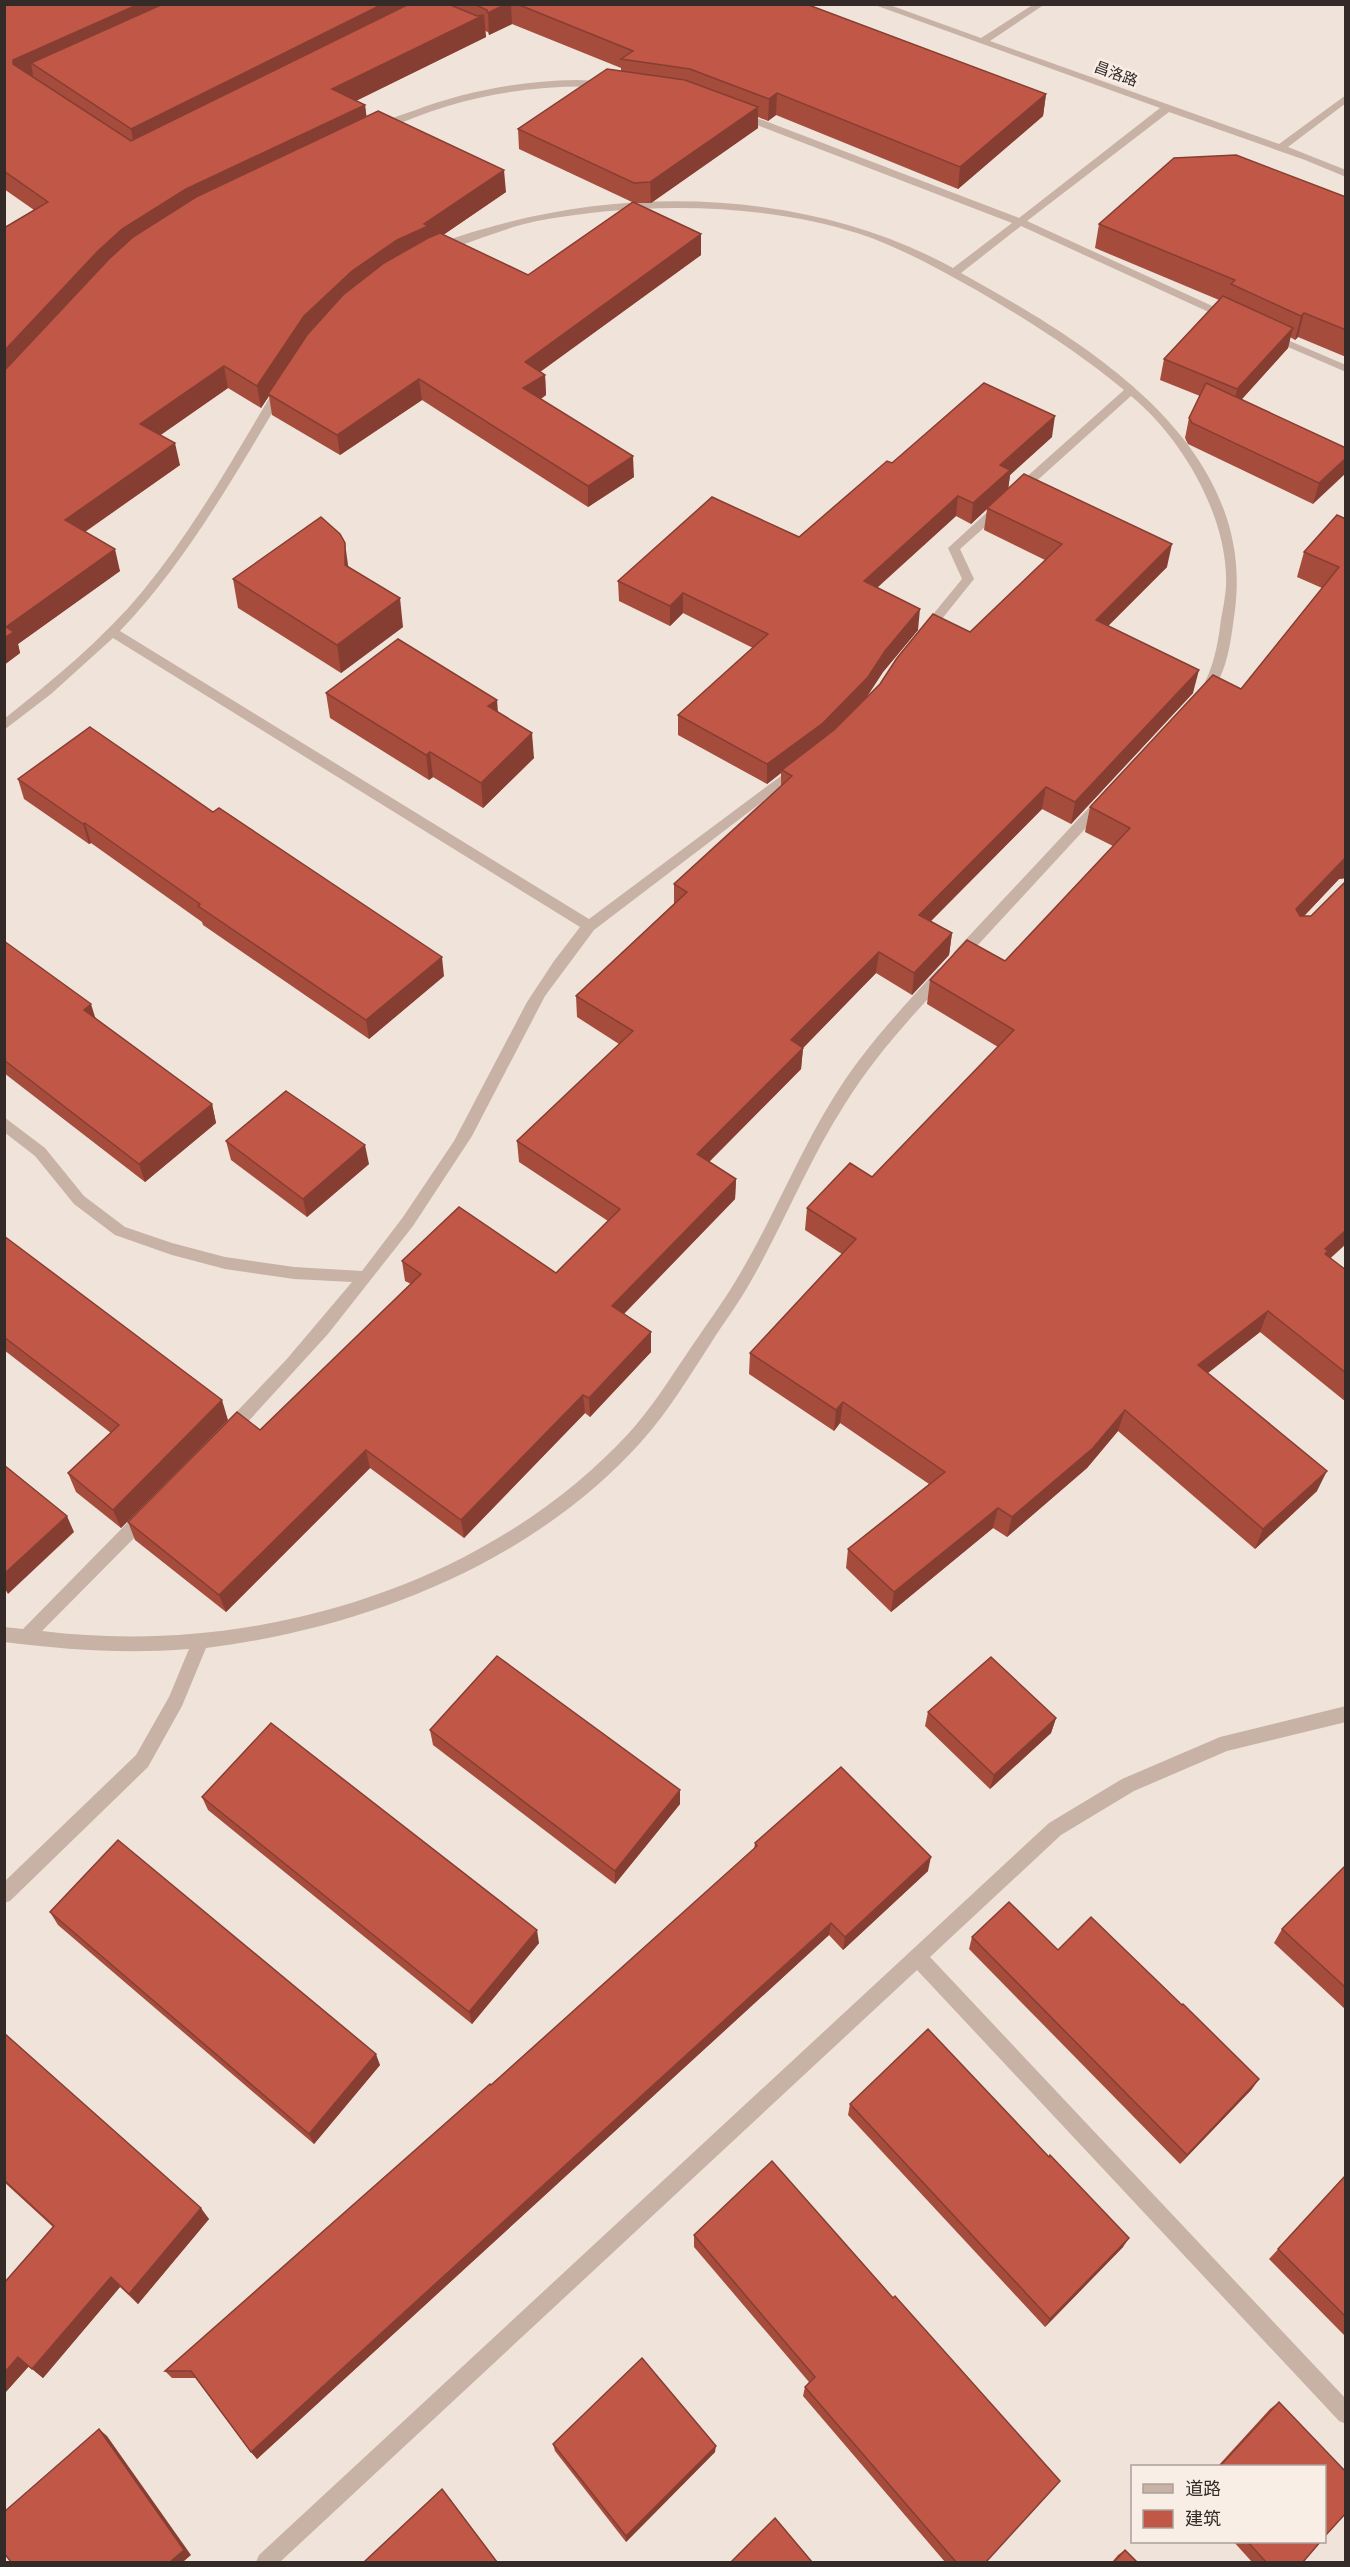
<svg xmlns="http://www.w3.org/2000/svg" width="1350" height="2567" viewBox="0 0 1350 2567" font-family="'Nunito Sans','Noto Sans SC',sans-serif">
  <rect width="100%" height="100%" fill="#f0e3da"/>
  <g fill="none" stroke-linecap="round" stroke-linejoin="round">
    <!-- minor -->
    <g fill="#c8b2a6" fill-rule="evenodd">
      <path d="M872,4h15l94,34 53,-34h11l-55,37 289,103 67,-49v8l-58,44 58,23v7l-41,-17 -136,-48 -142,109 205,94v4h-8l-203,-93 -60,47c125,69 295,170 274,337 -4,29 -7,62 -26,86h-8l-2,-3c14,-22 19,-48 22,-74 2,-10 4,-21 5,-32 3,-69 -43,-148 -95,-191l-110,99h-8v-6l111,-99c-46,-38 -95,-69 -146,-99 -38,-21 -76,-43 -118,-57 -100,-32 -220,-32 -323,-13 -34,7 -65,22 -99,31l-5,-3c12,-11 55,-21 72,-26 146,-38 315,-28 448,45l59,-45 -276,-106v-4h8l275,105 141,-110z"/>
      <path d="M576,80l30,1 5,3 -5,3c-81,-3 -148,10 -222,43l-9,-2c9,-8 26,-13 38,-17 53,-20 107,-30 163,-31z"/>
      <polygon points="1271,333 1346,365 1346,372 1267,338 1266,336"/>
      <path d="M280,387l6,3c-51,84 -98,170 -166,241l469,288 204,-152h10l1,3 -210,160 -49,66 -73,140 -59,90 -85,108 -94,103 -6,2 -6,-2 -2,-5 2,-5 64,-67 66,-78 -58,-3 -69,-10 -53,-14 -57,-20 -41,-31 -39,-48 -31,-24v-15l41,31 39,48 41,31 47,16 53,14 69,10 68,4 41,-54 51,-76 73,-139 27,-41 26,-34 -467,-289 -62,56 -47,36v-11c49,-39 98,-79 138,-127 51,-62 91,-133 132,-202z"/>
      <polygon points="999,504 1005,508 1003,511 960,549 974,579 929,635 921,635 921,629 962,579 948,548 995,505"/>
      <polygon points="1102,797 1108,802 1107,805 964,960 954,960 952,956 954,952 1097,799"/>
      <path d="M943,968l5,1 2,4 -2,4c-37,40 -74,80 -103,127 -36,56 -61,119 -94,177 -12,22 -27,41 -40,62 -22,34 -43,69 -70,99 -110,122 -276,186 -435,206l-24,58 -34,61 -138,134 -6,2v-21l132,-127 33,-58 20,-48c-64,5 -121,1 -185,-7v-15l19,2 115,-117 6,-2 6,2 2,5 -2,5 -108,109c208,26 441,-41 586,-197 23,-25 41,-54 60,-82 16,-24 33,-47 47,-70 36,-59 61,-123 97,-182 29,-48 68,-90 106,-131z"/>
      <polygon points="1346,1706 1346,1722 1227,1751 1134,1791 1061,1835 930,1957 1346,2399 1346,2424 1339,2421 917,1970 280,2562 256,2562 259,2555 1049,1823 1122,1779 1220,1737"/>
    </g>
  </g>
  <!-- wall -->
  <g fill="#a64c3d" fill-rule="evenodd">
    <path d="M4,4h802l240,90 -3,22 -85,73 -182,-74 -8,6 -10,-4v11l-107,75h-16l66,31v21l-161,117 5,3 1,20 -5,4 93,78 -46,30 -166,-107 -82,55 -68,-40 -3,-19 -8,12 -33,-20 -68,47 20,30 -95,67 35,39 -102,73 2,9 -16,12v-437l30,-18 -30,-21zM512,24l109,44v3l-103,58 1,20 113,53 -104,73 -85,-40 63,-43 -140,-75 -1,-12 -9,-4 130,-64 -1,-6 3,1 1,3z"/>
    <polygon points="1346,197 1346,357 1298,337 1295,340 1290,337 1288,348 1241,400 1346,448 1313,504 1188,444 1185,438 1189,418 1200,396 1160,380 1164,359 1219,300 1095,248 1099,224"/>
    <path d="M1052,437l-42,38 -2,14 159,78 -59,59 85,67 -122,131 -29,-15 -111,112 21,12 -3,22 -37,40 -36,-22 -73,75 -2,21 -92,93 27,17 -1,20 -111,115 27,18v20l-61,65 -5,-4 -121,125 -94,-70 -144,144 -91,-72 -7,-18 132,-92 151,-146 -6,-3 -3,-20 154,12 52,-52 -89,-59 -2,-21 102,-97 -42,-27 -1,-21 98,-92v-20l107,-98v-13l-14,11 -89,-49v-20l75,-67 -70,-35 -13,13 -51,-25 -1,-20 181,-44 93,-74zM987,509l-3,21 61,30 -75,72 -104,66 17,-26 35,-42 -41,-42 79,-72 15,8z"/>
    <polygon points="1346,519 1346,878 1339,879 1304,916 1330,1258 1346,1270 1346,1402 1260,1332 1208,1373 1317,1491 1255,1549 1118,1431 1087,1468 1007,1537 993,1528 891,1612 846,1568 848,1549 929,1484 840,1423 834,1431 749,1374 750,1353 842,1254 805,1230 807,1208 872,1177 998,1047 927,1004 930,980 1005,961 1113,846 1085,832 1090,807 1241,689 1322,588 1297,577 1304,552"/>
    <polygon points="349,567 403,627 341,673 238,608 233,579"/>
    <polygon points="326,693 498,712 534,758 483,808 433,777 429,780 330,718"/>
    <polygon points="18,779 213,812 444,976 369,1039 203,925 202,922 91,843 89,844 24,799"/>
    <polygon points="4,941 95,1018 212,1104 216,1123 145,1182 4,1073"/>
    <polygon points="226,1141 369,1164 307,1217 231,1160"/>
    <polygon points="4,1236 228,1420 121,1528 76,1492 68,1473 111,1433 4,1350"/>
    <polygon points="928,1712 1056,1718 1051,1733 990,1789 925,1726"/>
    <polygon points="430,1730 680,1790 680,1804 615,1884 433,1745"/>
    <polygon points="202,1797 539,1943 472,2024 208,1810"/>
    <polygon points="755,1843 928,1871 843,1950 829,1935 257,2459 251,2452 196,2378 172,2378 165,2371 491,2085 754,1849"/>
    <polygon points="1346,1865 1346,2010 1274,1943 1282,1929"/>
    <polygon points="50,1912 380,2065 314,2144 58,1925"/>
    <polygon points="972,1937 1058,1950 1182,2005 1252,2089 1180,2164 969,1949"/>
    <polygon points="4,2033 209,2219 138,2304 120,2287 43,2378 29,2366 4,2394 4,2283 53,2227 4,2182"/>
    <polygon points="850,2104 1123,2247 1045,2327 848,2115"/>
    <polygon points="1346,2175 1346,2337 1269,2259"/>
    <polygon points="694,2235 893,2298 986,2562 945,2562 803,2396 805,2387 809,2382 694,2247"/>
    <polygon points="1279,2402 1324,2466 1218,2466 1270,2409"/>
    <polygon points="553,2444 715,2452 626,2542 555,2451"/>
    <polygon points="1233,2541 1321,2541 1303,2562 1252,2562"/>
    <polygon points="1125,2550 1137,2562 1112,2562 1118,2555"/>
  </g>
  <!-- shaded-wall -->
  <g fill="#873e32">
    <polygon points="139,4 191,4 31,63 33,75 18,82 13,64 13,60"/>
    <polygon points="383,4 416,4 135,151 131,129"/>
    <polygon points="506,4 511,4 512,24 489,35 488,13"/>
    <polygon points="484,15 486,37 335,111 332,89"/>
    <polygon points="777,93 776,115 768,121 769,99"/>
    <polygon points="1046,94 1043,116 958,189 960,167"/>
    <polygon points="365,105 368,127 4,379 4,351 98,251 122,229 186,189"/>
    <polygon points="758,107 758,128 651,203 650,182"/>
    <polygon points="504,170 506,192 430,244 268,394 269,396 261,408 257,386 304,316 352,271 397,240 424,224"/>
    <polygon points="701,234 701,255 526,382 525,362"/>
    <polygon points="1304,313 1298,337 1295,340 1301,316"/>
    <polygon points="1293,328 1288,348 1233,409 1237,389"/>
    <polygon points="224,366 228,388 145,446 140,424"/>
    <polygon points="545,375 546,395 525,409 523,388"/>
    <polygon points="419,379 422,400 340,455 337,435"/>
    <polygon points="1055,416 1052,437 1010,475 1008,491 987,508 987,509 971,524 973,503 1000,465"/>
    <polygon points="175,443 180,465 70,542 65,520"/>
    <polygon points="633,456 634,477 588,507 588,486"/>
    <polygon points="1346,458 1346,473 1313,504 1319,483"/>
    <polygon points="958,496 956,516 862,601 864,581"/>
    <polygon points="345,543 349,572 345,565"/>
    <polygon points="1172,544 1167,567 1092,642 1096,620"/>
    <polygon points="115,549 120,571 18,644 20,653 4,665 4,638 6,627"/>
    <polygon points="683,593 683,613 670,626 670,606"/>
    <polygon points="400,598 403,627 341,673 337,645"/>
    <polygon points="920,609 918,630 883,672 866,698 822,743 782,770 781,773 767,784 767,764 885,651"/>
    <polygon points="1199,670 1193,693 1071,824 1075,802"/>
    <polygon points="497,700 499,725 488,706"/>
    <polygon points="532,733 534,758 483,808 481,783"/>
    <polygon points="430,752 433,777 429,780 426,755"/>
    <polygon points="1046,787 1042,809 916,936 919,915"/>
    <polygon points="85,823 91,843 89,844 83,824"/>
    <polygon points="1346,857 1346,878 1339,879 1288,933 1296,909"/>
    <polygon points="952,933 949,955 912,995 914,973"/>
    <polygon points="879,952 876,973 803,1048 801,1069 697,1174 697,1154 791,1040"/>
    <polygon points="442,957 444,976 369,1039 366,1020"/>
    <polygon points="91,1004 97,1023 84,1010"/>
    <polygon points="212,1104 216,1123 145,1182 139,1164"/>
    <polygon points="365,1145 369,1164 307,1217 303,1199"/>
    <polygon points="736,1179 735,1199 613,1325 612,1306"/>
    <polygon points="1346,1230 1346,1244 1322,1266 1325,1249"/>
    <polygon points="1268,1311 1260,1332 1191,1386 1198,1365"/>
    <polygon points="651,1332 651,1352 590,1417 589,1398"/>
    <polygon points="583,1395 585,1413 464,1538 461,1520"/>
    <polygon points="222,1400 228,1420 121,1528 113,1510"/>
    <polygon points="843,1402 840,1423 834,1431 836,1410"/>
    <polygon points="1125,1410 1118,1431 1087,1468 1007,1537 1012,1517"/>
    <polygon points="366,1450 370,1468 226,1612 219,1595"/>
    <polygon points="1327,1471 1317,1491 1255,1549 1263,1529"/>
    <polygon points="998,1508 993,1528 891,1612 894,1592"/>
    <polygon points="67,1516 74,1532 8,1594 4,1587 4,1574"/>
    <polygon points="1056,1718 1051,1733 990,1789 994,1775"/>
    <polygon points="680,1790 680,1804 615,1884 615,1871"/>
    <polygon points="931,1857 928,1871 843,1950 845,1937"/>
    <polygon points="831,1923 829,1935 257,2459 251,2452"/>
    <polygon points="537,1930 539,1943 472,2024 469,2012"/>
    <polygon points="376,2054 380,2065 314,2144 309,2134"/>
    <polygon points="1259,2079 1252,2089 1180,2164 1187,2155"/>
    <polygon points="201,2208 209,2219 138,2304 129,2294"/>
    <polygon points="1129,2238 1123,2247 1045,2327 1050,2319"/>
    <polygon points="111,2277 120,2287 43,2378 32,2369"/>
    <polygon points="18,2357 29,2366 4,2394 4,2373"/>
    <polygon points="99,2429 107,2436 191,2555 183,2562 170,2562"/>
    <polygon points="716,2446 715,2452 626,2542 626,2536"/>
  </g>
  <!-- building -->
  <g fill="#c15847" stroke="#873e32" stroke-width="1.5">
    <polygon points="4,4 139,4 13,60 13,64 131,141 409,4 448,4 477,16 484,15 332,89 365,105 186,189 122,229 98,251 4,351 4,228 48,202 4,171"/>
    <polygon points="163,4 383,4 131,129 31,63"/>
    <polygon points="474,4 506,4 488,13 487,10"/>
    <polygon points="517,4 806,4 1046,94 960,167 777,93 769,99 690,69 621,59 633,51"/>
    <polygon points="607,69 685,80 758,107 650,182 634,183 518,129"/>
    <polygon points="378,111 504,170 424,224 428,226 397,240 352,271 304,316 257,386 224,366 140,424 175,443 65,520 115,549 6,627 14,632 4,638 4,371 109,259 133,237 196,197"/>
    <polygon points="1236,155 1346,197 1346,330 1304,313 1301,316 1231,284 1235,280 1099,224 1174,158"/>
    <polygon points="633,202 701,234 525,362 545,375 523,388 633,456 588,486 419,379 337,435 268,394 307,335 343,295 384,263 428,238 440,233 528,275"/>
    <polygon points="1223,296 1293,328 1237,389 1164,359"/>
    <polygon points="984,383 1055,416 1000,465 1010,470 973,503 958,496 864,581 920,609 885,651 868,677 823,723 767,764 678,715 768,634 683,593 670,606 618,581 712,497 799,537 887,461 892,463"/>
    <polygon points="1206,383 1346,448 1346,458 1319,483 1192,423 1189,418"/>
    <polygon points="1024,474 1172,544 1096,620 1199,670 1075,802 1046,787 919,915 952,933 914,973 879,952 791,1040 803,1048 697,1154 736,1179 612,1306 651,1332 589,1398 583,1395 461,1520 366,1450 219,1595 128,1522 237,1412 260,1430 421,1274 402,1261 459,1207 556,1273 620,1209 517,1141 633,1031 576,996 687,892 674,884 792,776 782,770 834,730 880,684 897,658 933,614 970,632 1062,544 987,508"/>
    <polygon points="1337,515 1346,519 1346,857 1296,909 1300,916 1311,916 1346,881 1346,1230 1325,1249 1328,1251 1325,1254 1346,1270 1346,1373 1268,1311 1198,1365 1327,1471 1263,1529 1125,1410 1093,1448 1012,1517 998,1508 894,1592 848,1549 945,1472 843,1402 836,1410 750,1353 856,1239 807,1208 850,1163 872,1177 1014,1030 930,980 967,940 1005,961 1130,828 1090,807 1213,675 1241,689 1339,567 1304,552"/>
    <polygon points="321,517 340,534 345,543 345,565 400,598 337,645 233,579"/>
    <polygon points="398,639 497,700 488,706 532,733 481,783 430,752 426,755 326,693"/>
    <polygon points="90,727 213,812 219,808 442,957 366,1020 198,906 200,904 85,823 83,824 18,779"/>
    <polygon points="4,941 91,1004 84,1010 212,1104 139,1164 4,1060"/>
    <polygon points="286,1091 365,1145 303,1199 226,1141"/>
    <polygon points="4,1236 222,1400 113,1510 68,1473 119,1425 4,1337"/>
    <polygon points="4,1465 67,1516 4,1574"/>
    <polygon points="497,1656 680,1790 615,1871 430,1730"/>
    <polygon points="991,1657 1056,1718 994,1775 928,1712"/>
    <polygon points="271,1723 537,1930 469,2012 202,1797"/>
    <polygon points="841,1767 931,1857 845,1937 831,1923 251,2452 191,2371 165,2371 490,2084 491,2085 757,1846 755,1843"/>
    <polygon points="118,1840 376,2054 309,2134 50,1912"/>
    <polygon points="1346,1865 1346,1988 1282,1929"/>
    <polygon points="1009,1902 1058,1950 1091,1917 1182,2005 1183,2004 1259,2079 1187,2155 972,1937"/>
    <polygon points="928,2029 1049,2157 1050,2155 1129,2238 1050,2319 850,2104"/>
    <polygon points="4,2033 201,2208 129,2294 111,2277 32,2369 18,2357 4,2373 4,2283 54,2226 4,2180"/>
    <polygon points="772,2161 893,2298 895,2296 1060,2481 986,2562 956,2562 805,2387 815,2377 694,2235"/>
    <polygon points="1346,2175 1346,2317 1278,2249"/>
    <polygon points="642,2358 716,2446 626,2536 553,2444"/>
    <polygon points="1279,2402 1346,2472 1346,2513 1324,2537 1324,2466 1220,2466"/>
    <polygon points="99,2429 184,2550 170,2562 11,2562 4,2553 4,2512"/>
    <polygon points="442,2489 497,2562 364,2562"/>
    <polygon points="775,2518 812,2562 731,2562"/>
    <polygon points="1247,2541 1321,2541 1303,2562 1266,2562"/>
    <polygon points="1125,2550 1137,2562 1114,2562"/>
  </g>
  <g text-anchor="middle" stroke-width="5" stroke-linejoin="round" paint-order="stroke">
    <!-- far-street labels -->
    <g font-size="15" fill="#342a27" stroke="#f8eee6">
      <text transform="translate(1116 74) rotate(20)" y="5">昌洛路</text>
    </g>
  </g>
  <!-- border -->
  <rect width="1350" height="2567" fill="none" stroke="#342a27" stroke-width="12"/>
  <!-- legend -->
  <rect x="1131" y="2465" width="195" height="78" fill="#f8eee6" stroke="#aaa09a" stroke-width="1.5"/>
  <rect x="1143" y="2484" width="30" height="9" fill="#c8b2a6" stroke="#aaa09a" stroke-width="1.5"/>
  <text x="1185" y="2495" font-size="18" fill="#342a27">道路</text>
  <rect x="1143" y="2510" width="30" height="18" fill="#c15847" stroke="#aaa09a" stroke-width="1.5"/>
  <text x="1185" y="2525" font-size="18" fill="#342a27">建筑</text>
</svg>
